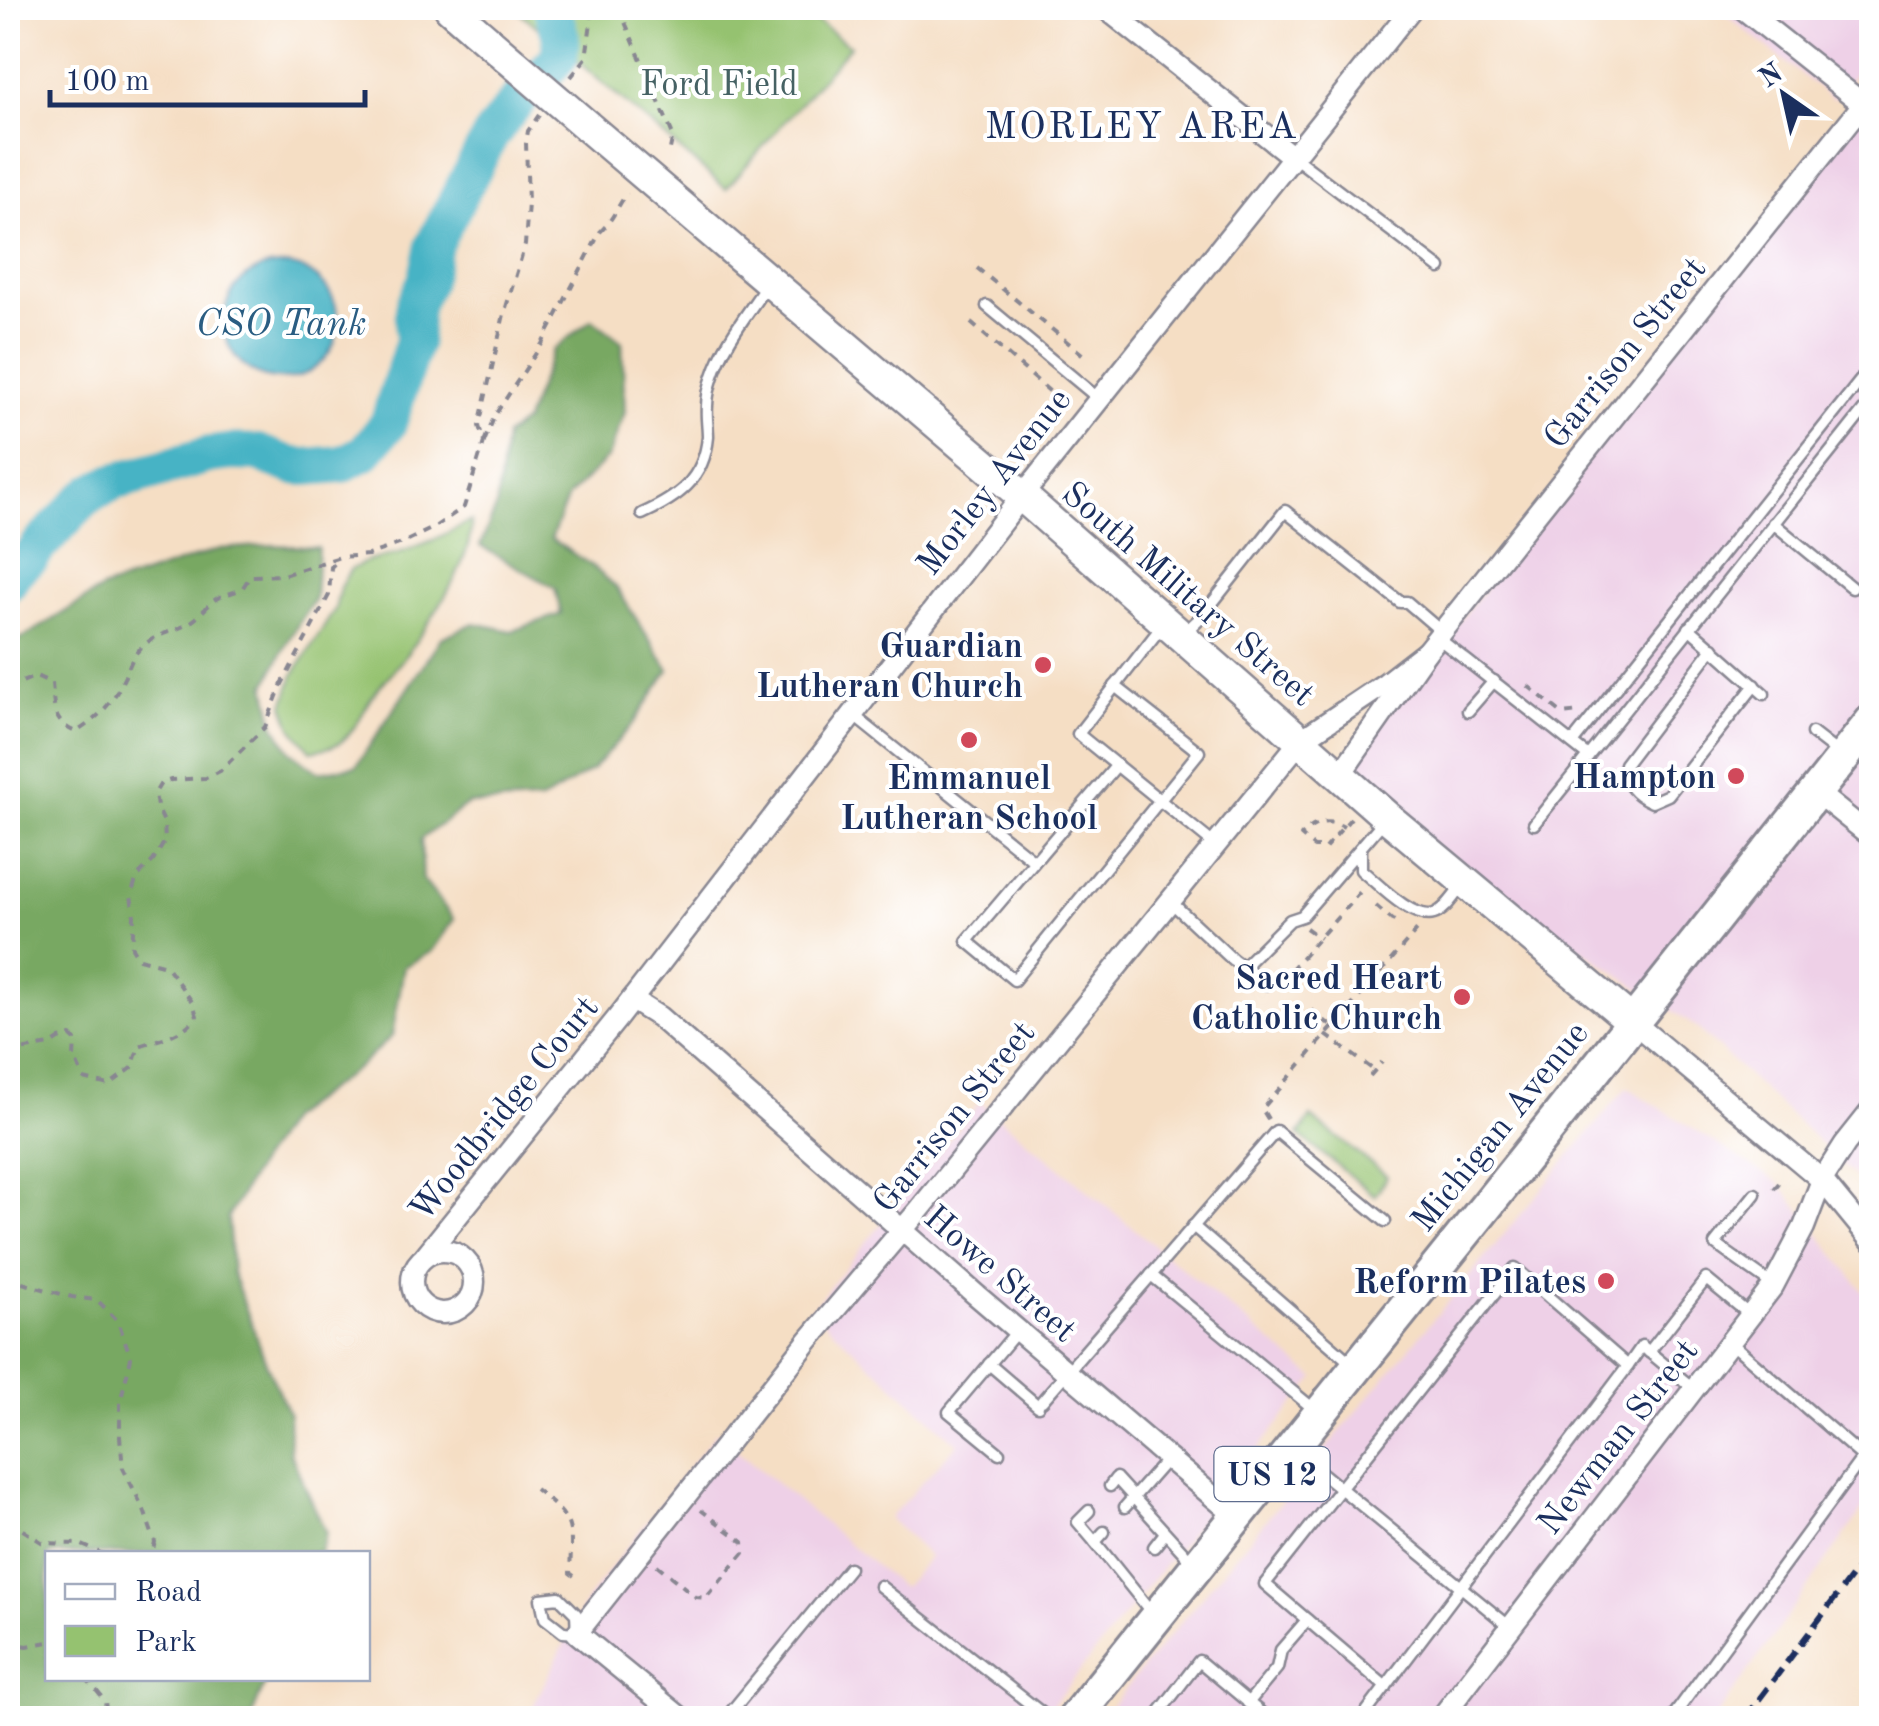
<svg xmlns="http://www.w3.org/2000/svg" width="1879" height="1726" viewBox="0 0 1879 1726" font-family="'Old Standard TT',serif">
  <rect width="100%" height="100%" fill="#fff"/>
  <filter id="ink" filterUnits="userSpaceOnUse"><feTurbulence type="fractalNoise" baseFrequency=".01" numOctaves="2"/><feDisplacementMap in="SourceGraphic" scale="20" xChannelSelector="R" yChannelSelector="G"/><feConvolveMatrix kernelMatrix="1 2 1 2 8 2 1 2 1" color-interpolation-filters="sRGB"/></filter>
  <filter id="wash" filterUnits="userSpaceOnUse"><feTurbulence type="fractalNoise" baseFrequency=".0048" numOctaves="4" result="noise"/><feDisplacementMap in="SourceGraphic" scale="40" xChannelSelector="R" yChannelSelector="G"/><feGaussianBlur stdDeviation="2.25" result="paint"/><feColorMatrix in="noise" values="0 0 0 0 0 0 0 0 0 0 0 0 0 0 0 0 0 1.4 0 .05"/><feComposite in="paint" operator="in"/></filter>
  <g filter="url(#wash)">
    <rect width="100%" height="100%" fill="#f5dec4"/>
    <!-- built -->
    <g fill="#eed0e7">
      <polygon points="1717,8 1871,8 1871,53 1834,100"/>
      <polygon points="1871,94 1871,1191 1696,1027 1387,817 1340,775"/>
      <polygon points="1627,1087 1779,1183 1871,1301 1871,1498 1715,1718 1101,1718"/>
      <polygon points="980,1102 1315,1378 1042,1718 527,1718 587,1599 716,1433 902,1588 930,1557 889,1518 958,1444 811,1310"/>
    </g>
    <!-- green -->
    <g fill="#95c270" stroke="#587867" stroke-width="2.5">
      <polygon points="515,8 800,8 850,46 726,189"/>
      <path d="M471,521c2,39 -37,95 -60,127 -11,17 -27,32 -39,49 -10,17 -16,32 -31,45 -8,6 -20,7 -30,9l-19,-23 -8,-23 10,-31 41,-65 5,-22 10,-17 15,-8 34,-9 34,-13z"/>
      <polygon points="1311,1117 1387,1176 1375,1196 1299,1135"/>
    </g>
    <!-- forest -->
    <polygon fill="#78a862" stroke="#4a6c60" stroke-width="2.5" points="592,319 622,342 625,412 608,457 568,497 551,539 592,566 616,587 669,670 633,724 592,770 541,801 468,804 421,839 423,880 454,919 432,951 404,967 392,1036 359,1067 290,1117 259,1163 228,1217 232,1272 268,1368 289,1414 290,1453 326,1533 320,1553 48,1554 48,1678 267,1679 251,1718 8,1718 8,643 24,637 102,589 220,549 274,545 318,548 315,598 289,639 266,685 275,726 291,752 318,772 356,766 441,638 474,623 512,631 561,614 555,588 480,546 496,508 505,436 525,421 553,350"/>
    <!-- water -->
    <circle fill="#47b3c5" stroke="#317192" stroke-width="2.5" cx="281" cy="322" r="57"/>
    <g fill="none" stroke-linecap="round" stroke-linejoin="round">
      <!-- river -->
      <polyline stroke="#47b3c5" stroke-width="38" points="8,583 14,572 32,556 39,546 82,501 92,493 114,482 209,455 233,452 258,453 293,466 305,467 342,464 364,453 388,424 414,341 413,316 415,304 426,281 434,245 439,234 491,135 513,106 559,57 561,38 552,8"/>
    </g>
  </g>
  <g filter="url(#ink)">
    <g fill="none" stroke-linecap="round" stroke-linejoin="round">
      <!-- lane casing -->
      <g stroke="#888691" stroke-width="15">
        <g id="lane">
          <polyline points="1294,157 1440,268"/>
          <polyline points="987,306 1099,399"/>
          <path d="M642,514c35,-16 62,-34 66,-77 0,-10 -2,-21 -1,-31 0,-9 3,-21 6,-30 11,-34 36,-64 55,-93"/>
          <polyline points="1773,523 1852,588"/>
          <polyline points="1868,601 1872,604"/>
          <polyline points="1162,626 1078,734 1215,845"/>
          <polyline points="1689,628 1764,694"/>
          <polyline points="1182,635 1202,616 1285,511 1400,602 1407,602 1442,632"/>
          <polyline points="1438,638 1588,756"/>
          <path d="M1713,648l-88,116c-3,18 11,31 27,38l16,-7 87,-110"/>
          <polyline points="1115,686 1199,752 1014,980 967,941 1117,765"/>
          <polyline points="1468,711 1494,681"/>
          <polyline points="853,715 1034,861"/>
          <polyline points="1812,733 1839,754"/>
          <polyline points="1572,743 1872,366"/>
          <polyline points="1534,824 1872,400"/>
          <path d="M1361,850v20c16,13 52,51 73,44 12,-4 20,-19 28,-28"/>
          <polyline points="1171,902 1233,960 1267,984"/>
          <polyline points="1243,967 1290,920 1302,916 1386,818"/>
          <polyline points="1755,1194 1715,1244 1773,1285"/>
          <polyline points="1193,1226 1351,1363"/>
          <polyline points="1151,1275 1315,1410"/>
          <polyline points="1649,1352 1706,1279 1750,1315"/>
          <polyline points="989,1364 1038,1406"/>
          <polyline points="1628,1366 1642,1346 1694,1389"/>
          <polyline points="1042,1401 1276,1131 1385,1221"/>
          <polyline points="1295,1451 1510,1627"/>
          <polyline points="999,1453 949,1412 1018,1330"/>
          <polyline points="1110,1486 1116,1478 1193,1563"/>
          <polyline points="1125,1507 1168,1458"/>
          <polyline points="1089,1511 1078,1522 1095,1542"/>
          <polyline points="1104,1532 1095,1542 1152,1613"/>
          <polyline points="1154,1547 1165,1533"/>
          <polyline points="880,1586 1048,1718"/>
          <polygon points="559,1597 576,1614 577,1633 563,1632 545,1618 541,1599"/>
          <polyline points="1248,1703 1277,1668 1281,1650 1307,1620"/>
          <polyline points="726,1718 849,1568"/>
          <polyline points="1155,1718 1199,1661 1267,1718"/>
          <polyline points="1362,1718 1628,1366 1515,1268 1265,1584 1386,1687"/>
          <polyline points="1672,1718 1863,1457 1730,1342"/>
        </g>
      </g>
      <!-- street casing -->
      <g stroke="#888691" stroke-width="25">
        <g id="street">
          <polyline points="1105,8 1293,157"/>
          <polyline points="1742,8 1872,111"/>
          <polyline points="1340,775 1426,652 1872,93"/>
          <polyline points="1816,792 1872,837"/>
          <polyline points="632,1000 659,1017 975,1294 1237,1517"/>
          <polyline points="1633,1022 1822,1180 1872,1241"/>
          <circle cx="443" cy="1282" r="31"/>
          <polyline points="425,1256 616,1020 1022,496 1412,8"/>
          <polyline points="681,1718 577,1633 809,1340 920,1209 1301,740 1386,683 1426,652"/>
          <polyline points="1441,1718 1773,1286 1804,1227 1822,1180 1845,1144 1872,1110"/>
        </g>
      </g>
      <!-- secondary casing -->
      <g stroke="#888691" stroke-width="35">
        <g id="secondary">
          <polyline points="450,8 474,29"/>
          <polyline points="587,126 1022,496 1387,817 1633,1022"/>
        </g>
      </g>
      <!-- primary casing -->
      <g stroke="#888691" stroke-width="38">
        <polyline id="primary" points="1075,1718 1537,1143 1872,721"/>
      </g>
      <!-- path -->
      <g stroke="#888691" stroke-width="4" stroke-dasharray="8 8" stroke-linecap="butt">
        <polyline points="619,8 673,135 669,154"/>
        <polyline points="571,77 586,58 593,8"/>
        <polyline points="977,268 1087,358"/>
        <polyline points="971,323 1056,397"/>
        <path d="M484,442l11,-27 47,-71 58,-112c13,-12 17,-25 27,-39"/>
        <polyline points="1528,686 1563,714 1579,712"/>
        <path d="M8,688l28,-12 16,7c2,23 0,40 24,49 20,-12 38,-30 47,-52 5,-9 7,-19 14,-28 13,-16 29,-18 47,-26 13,-6 19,-16 29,-25 7,-6 20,-8 29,-12l8,-13 33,-1 57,-18 28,-2 34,-12 31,-15 31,-21 20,-65 -5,-16 25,-112 21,-69 3,-42 -2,-60 2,-12 11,-16"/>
        <path d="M1318,847h-4l-13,-11c13,-14 26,-18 43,-9"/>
        <polyline points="1325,848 1351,818"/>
        <polyline points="1376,906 1392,920 1400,923"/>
        <polyline points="1306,928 1320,938"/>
        <polyline points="1280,982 1360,892"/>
        <polyline points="1312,1010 1331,1026"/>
        <polyline points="1326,1035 1375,1071"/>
        <path d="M8,1052l42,-7 9,-6 12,-3 4,4 -1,17 10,22 25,6 23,-17 7,-22c22,-8 43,-10 58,-30l-4,-13 -27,-37 -27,-7 -7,-11 2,-32 -3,-21 6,-18 16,-16 12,-20 -1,-19 -7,-15 -2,-14 6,-10 10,-3 35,-2 14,-7 45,-44 16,-41 48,-91 2,-28 6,-6"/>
        <polyline points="1370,1076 1382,1062"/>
        <polyline points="1268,1119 1262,1109 1418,929"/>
        <polyline points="1774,1189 1779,1183"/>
        <polyline points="8,1286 15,1281 72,1297 97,1300 118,1321 131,1358 120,1402 120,1437 123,1468 144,1510 155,1542 152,1554"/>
        <path d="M535,1489c40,32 37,34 35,84l4,3"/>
        <polyline points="8,1526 15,1525 43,1543 80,1544 103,1554"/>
        <polyline points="657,1565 696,1597 706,1598 744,1553 743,1542 701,1510"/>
        <polyline points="8,1641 27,1646 48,1642"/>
        <polyline points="86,1678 105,1701 107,1718"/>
      </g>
      <!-- lane -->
      <use href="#lane" stroke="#fff" stroke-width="10"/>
      <!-- street -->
      <use href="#street" stroke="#fff" stroke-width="20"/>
      <!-- secondary -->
      <use href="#secondary" stroke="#fff" stroke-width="30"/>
      <!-- primary -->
      <use href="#primary" stroke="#fff" stroke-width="32"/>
      <!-- rail -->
      <polyline stroke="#1b2f5e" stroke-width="6" stroke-dasharray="15 8" stroke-linecap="butt" points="1745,1718 1872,1549"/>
      <!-- secondary-bridge casing -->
      <g stroke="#888691" stroke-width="35" stroke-linecap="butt">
        <polyline id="secondary-bridge" points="474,29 587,126"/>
      </g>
      <!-- secondary-bridge -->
      <use href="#secondary-bridge" stroke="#fff" stroke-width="30"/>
    </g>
  </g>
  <!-- markers -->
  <g fill="#d1495b" stroke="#fff" stroke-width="4">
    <circle cx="1043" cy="665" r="10"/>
    <circle cx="969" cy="740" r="10"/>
    <circle cx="1736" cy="776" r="10"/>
    <circle cx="1462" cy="997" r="10"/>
    <circle cx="1606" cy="1281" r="10"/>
  </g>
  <g text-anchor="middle" stroke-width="8" stroke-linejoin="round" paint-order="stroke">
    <!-- shield labels -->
    <rect fill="#fff" stroke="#5f6d8e" stroke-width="2.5" x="1214.5" y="1447" width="115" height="54" rx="8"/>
    <g font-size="32" font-weight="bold" fill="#1b2f5e">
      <text x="1272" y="1485">US 12</text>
    </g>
    <!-- park labels -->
    <g font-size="35" fill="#466264" stroke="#fff">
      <text x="719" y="95">Ford Field</text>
    </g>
    <!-- street labels -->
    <g font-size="35" fill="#1b2f5e" stroke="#fff">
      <text transform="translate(1624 352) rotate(-51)" y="12">Garrison Street</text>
      <text transform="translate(993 481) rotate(-52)" y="12">Morley Avenue</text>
      <text transform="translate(1189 593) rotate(41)" y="12">South Military Street</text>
      <text transform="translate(503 1108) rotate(-51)" y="12">Woodbridge Court</text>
      <text transform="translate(953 1116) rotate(-51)" y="12">Garrison Street</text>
      <text transform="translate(1499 1126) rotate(-51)" y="12">Michigan Avenue</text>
      <text transform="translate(1001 1273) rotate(41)" y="12">Howe Street</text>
      <text transform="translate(1617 1436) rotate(-52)" y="12">Newman Street</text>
    </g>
    <!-- poi labels -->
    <g font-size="35" font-weight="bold" fill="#1b2f5e" stroke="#fff" text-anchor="end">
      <text x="1023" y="657">Guardian<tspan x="1023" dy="40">Lutheran Church</tspan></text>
      <text x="1716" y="788">Hampton</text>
      <text x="969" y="789" text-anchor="middle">Emmanuel<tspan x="969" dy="40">Lutheran School</tspan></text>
      <text x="1442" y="989">Sacred Heart<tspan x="1442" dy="40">Catholic Church</tspan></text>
      <text x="1586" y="1293">Reform Pilates</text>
    </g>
    <!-- neighbourhood labels -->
    <g font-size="38" letter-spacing="2.5" fill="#1b2f5e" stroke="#fff">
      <text x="1142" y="138">MORLEY AREA</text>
    </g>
    <!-- water labels -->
    <g font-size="38" font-style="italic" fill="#2a5d82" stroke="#fff">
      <text x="281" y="335">CSO Tank</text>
    </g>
  </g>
  <!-- margin -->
  <rect width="1879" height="1726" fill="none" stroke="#fff" stroke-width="40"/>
  <!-- legend -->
  <rect x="45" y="1551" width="325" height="130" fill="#ffffff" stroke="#a4acbf" stroke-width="2.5"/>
  <rect x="65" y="1584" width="50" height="15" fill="#ffffff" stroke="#a4acbf" stroke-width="2.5"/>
  <text x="135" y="1601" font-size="30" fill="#1b2f5e">Road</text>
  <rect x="65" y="1626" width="50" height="30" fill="#95c270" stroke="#a4acbf" stroke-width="2.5"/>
  <text x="135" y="1651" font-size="30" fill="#1b2f5e">Park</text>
  <!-- north arrow -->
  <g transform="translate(1784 95) rotate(326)" stroke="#ffffff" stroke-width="8" paint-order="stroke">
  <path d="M0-8L18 38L0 25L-18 38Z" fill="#1b2f5e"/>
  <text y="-15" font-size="28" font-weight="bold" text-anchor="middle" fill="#1b2f5e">N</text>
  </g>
  <!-- scale -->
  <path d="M50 90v15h315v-15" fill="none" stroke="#1b2f5e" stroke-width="5"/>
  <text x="65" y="90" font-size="30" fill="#1b2f5e" stroke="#ffffff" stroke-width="8" paint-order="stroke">100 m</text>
</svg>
